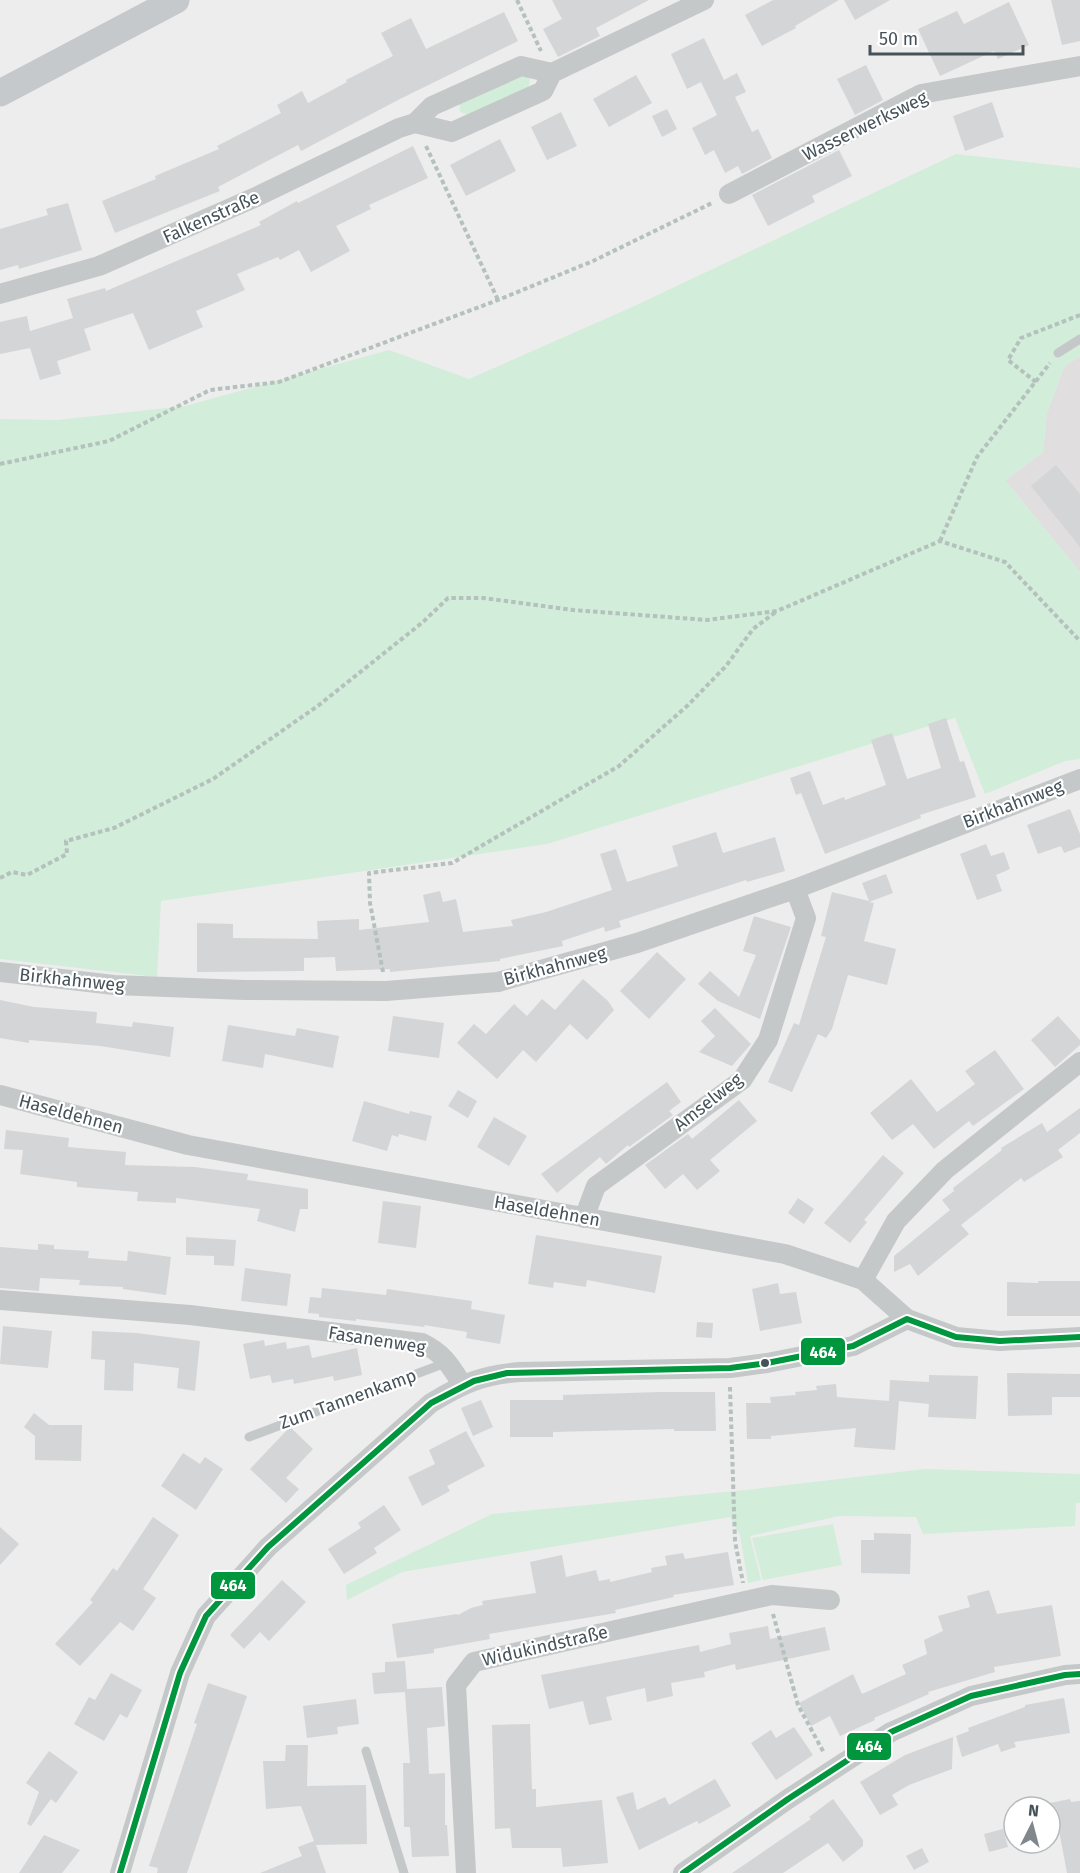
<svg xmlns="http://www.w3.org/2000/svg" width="1080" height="1873" viewBox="0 0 1080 1873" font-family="'Fira Sans',sans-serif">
  <rect width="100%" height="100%" fill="#eeeded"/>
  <!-- education -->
  <polygon fill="#e0dedf" points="1080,356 1080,572 1005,480 1043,452 1047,413 1064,367"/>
  <!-- green -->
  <g fill="#d2edd9">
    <polygon points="516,71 530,79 527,96 477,118 460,112 459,97"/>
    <polygon points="956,154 1080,168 1080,356 1064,367 1047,413 1043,452 1005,480 1080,572 1080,759 1065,761 985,794 955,718 547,844 161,901 157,977 0,959 0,419 57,420 185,406 389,350 469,379 630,308"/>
    <polygon points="925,1469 1080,1474 1080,1503 1076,1503 1075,1526 923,1534 916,1517 839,1516 750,1536 761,1580 748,1583 740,1535 730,1517 402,1572 347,1600 346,1585 492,1514 746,1490"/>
    <polygon points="833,1524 842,1565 763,1580 752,1538"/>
  </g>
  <!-- building -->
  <g fill="#d4d5d6">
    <polygon points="552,0 649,0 596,28 600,36 558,57 543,29 562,19"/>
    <polygon points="773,0 839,0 795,26 796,28 762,46 745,15"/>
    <polygon points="844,0 890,0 855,20"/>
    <polygon points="1051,0 1080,0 1080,41 1062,45"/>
    <polygon points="1009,2 1029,45 998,59 994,51 940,76 918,29 957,11 964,24"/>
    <polygon points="504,12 518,41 402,98 301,151 298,145 218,187 220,191 115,233 102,201 156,179 155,176 219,149 217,146 281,113 277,105 302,91 308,103 347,82 346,80 393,56 381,33 411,18 426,49"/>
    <polygon points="704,38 724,80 737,73 746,92 735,97 752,132 758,129 772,158 742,174 738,166 725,173 714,150 705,155 692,128 717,115 701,82 687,89 671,54"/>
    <polygon points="866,65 883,100 855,115 837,79"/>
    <polygon points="636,75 652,103 609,127 593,99"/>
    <polygon points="992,102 1004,137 965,151 953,116"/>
    <polygon points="667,109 677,129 662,137 652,116"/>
    <polygon points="561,112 577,146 547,160 531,127"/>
    <polygon points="500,139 516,171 466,196 450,165"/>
    <polygon points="413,146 428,178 369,205 371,209 336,226 350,251 311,272 299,250 280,260 278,257 237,274 245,290 196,311 203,327 149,350 133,313 84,329 91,350 57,361 61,374 40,380 30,348 0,354 0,322 27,316 30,331 73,318 67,299 105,288 106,291 261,225 259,222 297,201 298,203"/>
    <polygon points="839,150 852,176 812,196 815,202 768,226 752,195"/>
    <polygon points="68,203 82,250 19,269 18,265 0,270 0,229 48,215 46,209"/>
    <polygon points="1056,465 1080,494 1080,547 1031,486"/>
    <polygon points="946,718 960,762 964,761 976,797 920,815 921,818 825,854 801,793 796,795 790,778 810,771 823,805 844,797 845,800 886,785 871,740 892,733 907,779 941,768 928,724"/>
    <polygon points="1070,809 1080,834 1080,847 1064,853 1061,846 1038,854 1027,825"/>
    <polygon points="716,832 723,853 775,837 785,871 747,882 746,880 619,921 621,927 605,932 604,927 562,941 563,946 500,959 500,961 390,972 390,969 336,971 335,957 304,958 304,971 197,972 197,923 233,924 233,938 318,939 317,921 359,919 359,930 429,922 423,895 440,891 443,902 456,899 463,932 513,926 511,920 546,912 612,890 600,854 616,849 627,882 678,866 672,846"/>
    <polygon points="986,844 991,856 1004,852 1010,869 996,875 1002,891 977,900 960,854"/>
    <polygon points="886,874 893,893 869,902 874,903 864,941 896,949 887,985 848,975 832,1029 826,1038 818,1034 792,1092 768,1082 794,1023 799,1025 826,937 821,936 832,892 869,901 862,883"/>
    <polygon points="754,916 791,927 760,1019 718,1001 698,984 710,971 739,997 756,955 743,951"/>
    <polygon points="657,952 686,979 649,1019 620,991"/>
    <polygon points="583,979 608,1001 614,1010 587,1040 570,1024 536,1062 523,1050 497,1079 457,1043 474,1024 486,1034 514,1004 527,1016 542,999 555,1010"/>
    <polygon points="0,1000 34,1007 97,1012 96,1023 132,1027 133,1022 174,1027 170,1057 100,1046 29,1040 29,1043 0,1038"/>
    <polygon points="715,1008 751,1044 732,1066 699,1052 715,1036 701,1021"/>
    <polygon points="393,1016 444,1023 439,1058 388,1051"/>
    <polygon points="1058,1016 1080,1040 1080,1045 1055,1067 1031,1040"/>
    <polygon points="228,1025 295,1036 297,1028 339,1036 333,1068 265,1054 263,1068 222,1061"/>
    <polygon points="995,1050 1024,1089 973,1126 969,1121 934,1149 913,1124 892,1140 870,1113 911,1079 937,1112 975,1084 965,1071"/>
    <polygon points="667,1082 681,1102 669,1111 673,1115 629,1147 628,1145 606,1164 600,1157 557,1193 541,1174"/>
    <polygon points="458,1090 477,1101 468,1118 448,1106"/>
    <polygon points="739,1100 757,1121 710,1160 720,1171 697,1190 683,1174 665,1189 645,1165 688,1134 692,1139"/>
    <polygon points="364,1101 409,1114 410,1111 432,1116 426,1141 399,1134 398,1137 392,1135 387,1151 352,1141"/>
    <polygon points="1080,1108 1080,1133 1058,1150 1063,1157 1024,1182 1021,1178 961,1225 969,1234 918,1276 910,1264 894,1272 894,1256 950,1210 942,1200 954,1191 953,1188 1002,1150 1001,1148 1042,1123 1047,1132"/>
    <polygon points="494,1117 527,1136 509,1166 477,1147"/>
    <polygon points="6,1130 69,1138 68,1147 126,1152 125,1165 195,1167 248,1174 247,1180 308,1189 308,1209 300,1209 295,1232 257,1221 260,1209 176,1198 176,1203 137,1201 138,1192 77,1187 77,1182 20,1174 23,1150 4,1149"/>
    <polygon points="883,1155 904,1173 864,1220 867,1222 850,1243 824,1223"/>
    <polygon points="798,1198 814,1209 804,1224 788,1213"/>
    <polygon points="383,1201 421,1206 416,1248 378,1243"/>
    <polygon points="536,1235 662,1256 655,1293 587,1280 586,1287 554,1282 553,1288 528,1284"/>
    <polygon points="186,1237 236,1240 234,1266 214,1265 214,1256 186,1255"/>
    <polygon points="38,1244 54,1245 54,1249 89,1251 88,1258 127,1261 128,1251 171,1257 166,1295 123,1289 123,1287 79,1285 80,1280 40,1278 39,1291 0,1288 0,1247 38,1250"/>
    <polygon points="245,1268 291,1274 287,1306 241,1301"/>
    <polygon points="1038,1281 1080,1281 1080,1316 1007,1316 1007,1282 1038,1283"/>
    <polygon points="778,1283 780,1294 796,1292 802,1323 760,1331 752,1289"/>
    <polygon points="322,1288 386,1295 387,1289 472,1301 471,1309 505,1315 500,1344 466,1338 467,1332 424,1325 425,1327 356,1319 356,1321 319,1317 319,1314 308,1313 310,1297 321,1298"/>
    <polygon points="697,1322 713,1323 712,1338 696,1337"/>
    <polygon points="3,1326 52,1331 48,1368 0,1364"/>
    <polygon points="92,1331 136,1333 200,1341 195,1391 177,1388 179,1368 134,1363 133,1391 104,1390 105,1360 91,1359"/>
    <polygon points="264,1340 265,1346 286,1342 287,1349 309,1345 312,1358 357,1348 362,1375 334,1381 333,1376 294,1384 293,1379 272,1383 270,1375 250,1379 243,1344"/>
    <polygon points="1007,1373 1080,1374 1080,1397 1052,1397 1052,1415 1008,1416"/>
    <polygon points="929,1375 978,1376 976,1419 928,1417 929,1404 899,1401 895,1450 854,1447 856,1428 771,1436 771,1439 747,1439 746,1403 771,1403 770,1397 796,1395 795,1392 817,1390 816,1386 836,1384 837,1397 889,1401 890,1380 929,1382"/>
    <polygon points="659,1392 715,1392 716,1431 674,1431 674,1429 553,1432 553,1437 510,1437 510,1400 563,1400 563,1395"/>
    <polygon points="481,1400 493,1427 473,1436 461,1408"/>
    <polygon points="34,1413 49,1425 82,1425 81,1461 35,1460 35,1436 24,1427"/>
    <polygon points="291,1428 313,1449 286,1478 299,1489 286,1503 250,1469 287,1430"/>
    <polygon points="466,1431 485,1466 447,1486 450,1491 422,1506 408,1477 435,1464 429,1450"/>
    <polygon points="183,1453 200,1464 205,1457 223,1469 196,1510 161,1486"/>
    <polygon points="384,1505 401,1530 374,1548 377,1553 344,1574 328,1549 361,1528 358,1523"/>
    <polygon points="153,1517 179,1535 143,1589 156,1598 133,1631 120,1622 80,1666 55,1644 93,1602 90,1600 113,1568 117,1571"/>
    <polygon points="0,1527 19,1544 0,1565"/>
    <polygon points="874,1533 911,1534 910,1574 861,1573 861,1540 874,1540"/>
    <polygon points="728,1552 734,1585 673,1595 674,1597 615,1610 616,1613 489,1634 490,1639 434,1649 434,1653 397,1658 392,1624 457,1614 458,1615 471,1608 483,1605 482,1601 536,1593 530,1562 562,1555 566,1577 596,1570 599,1581 610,1579 610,1582 652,1572 651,1568 667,1565 665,1556 683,1553 685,1559"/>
    <polygon points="282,1580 306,1602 269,1641 260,1632 244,1649 230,1635"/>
    <polygon points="989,1590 997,1614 1052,1605 1061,1656 994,1667 995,1672 928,1692 929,1694 874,1718 875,1720 840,1736 830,1716 811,1726 799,1703 853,1674 862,1694 906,1674 902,1665 927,1654 924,1640 943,1631 938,1616 970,1607 967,1596"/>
    <polygon points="768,1626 770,1639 825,1627 830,1650 736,1670 735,1664 704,1672 705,1677 671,1683 673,1696 647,1702 645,1688 606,1697 612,1720 589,1725 583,1701 549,1709 541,1675 699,1645 700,1652 731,1644 729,1633"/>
    <polygon points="405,1661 407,1689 442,1687 445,1726 427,1728 429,1774 445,1773 445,1825 447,1825 449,1856 412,1857 410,1827 404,1827 403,1763 410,1763 405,1692 374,1694 372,1673 385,1672 385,1662"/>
    <polygon points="111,1673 142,1690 127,1718 120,1714 104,1741 74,1724 89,1697 95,1700"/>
    <polygon points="208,1683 247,1696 187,1873 157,1873 158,1868 149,1866 197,1724 194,1723"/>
    <polygon points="1064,1698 1070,1733 1014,1742 1016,1747 1001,1752 998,1744 962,1757 956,1736 969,1731 968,1728 1025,1707 1025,1705"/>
    <polygon points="356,1699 359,1724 337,1727 338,1734 307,1738 303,1706"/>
    <polygon points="530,1724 532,1789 536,1789 536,1807 602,1800 608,1863 563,1867 561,1848 512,1848 510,1828 495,1829 492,1725"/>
    <polygon points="794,1727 813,1755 776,1780 751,1743 771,1730 776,1738"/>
    <polygon points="953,1737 952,1769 909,1785 892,1795 898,1805 880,1815 860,1782 905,1755"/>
    <polygon points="286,1745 308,1745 307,1786 366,1785 367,1844 316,1845 326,1873 260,1873 302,1856 298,1847 314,1841 301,1806 266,1809 263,1761 285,1761"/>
    <polygon points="49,1751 78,1772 56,1803 51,1799 31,1826 27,1824 39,1792 26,1783"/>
    <polygon points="715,1779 731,1806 699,1824 697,1821 639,1850 616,1797 633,1792 637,1810 665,1797 669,1805"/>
    <polygon points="833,1799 863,1840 863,1846 843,1862 828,1843 783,1873 732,1873 811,1819 809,1817"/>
    <polygon points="1070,1799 1071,1802 1080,1801 1080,1873 1067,1873 1057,1820 1050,1821 1050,1803"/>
    <polygon points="1003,1829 1008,1847 989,1852 984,1834"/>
    <polygon points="44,1835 80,1850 62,1873 19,1873"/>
    <polygon points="922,1848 929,1862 914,1870 906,1856"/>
  </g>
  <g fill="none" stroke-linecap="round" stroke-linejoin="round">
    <!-- path -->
    <g stroke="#b4c1bc" stroke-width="4" stroke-dasharray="4.5 3" stroke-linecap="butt">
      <polyline points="517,0 541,51"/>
      <polyline points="426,146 498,300"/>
      <polyline points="1036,382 1008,360 1021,338 1080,315"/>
      <polyline points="0,464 109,441 210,390 279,382 498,300 593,261 712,203"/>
      <polyline points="940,541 977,457 1050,363"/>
      <polyline points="0,878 12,872 27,875 67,854 66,841 114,828 213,779 319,705 423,622 448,598 483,598 573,610 707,620 777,611 940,541 1005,562 1080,641"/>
      <polyline points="383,972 370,903 369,873 452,863 619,766 687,706 726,666 753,629 777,611"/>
      <polyline points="730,1387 735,1541 743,1583"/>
      <polyline points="773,1614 798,1705 824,1753"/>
    </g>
    <!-- lane -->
    <g stroke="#c5c8c9" stroke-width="9">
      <polyline points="1058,353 1080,339"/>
      <polyline points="249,1437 448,1362"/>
      <polyline points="366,1751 404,1873"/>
    </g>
    <!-- street -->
    <g stroke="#c5c8c9" stroke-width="20">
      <polyline points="415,123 432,106 521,66 552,73"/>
      <polyline points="729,194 921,94 1080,66"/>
      <polyline points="0,294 99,266 256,197 399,128 415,123 452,132 543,91 552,73 704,0"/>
      <polyline points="0,972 114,985 245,990 386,991 498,982 637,943 795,889 1080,779"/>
      <polyline points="0,1095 188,1145 785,1254 863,1280 907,1319 956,1337 1000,1341 1080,1337"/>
      <polyline points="584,1218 596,1186 742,1080 768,1040 806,918 795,889"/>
      <polyline points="863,1280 896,1221 945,1170 1080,1062"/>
      <path d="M0,1300l190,15 232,28c21,10 28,22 40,41"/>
      <path d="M120,1873l60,-200 26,-57 62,-69 163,-144c33,-20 51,-28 89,-31l210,-4 37,-5 86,-17 54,-27"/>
      <polyline points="466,1873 456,1685 474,1662 772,1595 830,1600"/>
      <polyline points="683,1873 788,1799 891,1732 971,1696 1065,1675 1080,1674"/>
    </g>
    <!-- secondary -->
    <polyline stroke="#c6c9cc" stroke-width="27" points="0,93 176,0"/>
    <!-- bus-1 casing -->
    <g stroke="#fff" stroke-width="10">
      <g id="bus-1">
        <polyline points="120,1873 180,1673 206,1616 268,1547 431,1403 474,1381 507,1373 730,1368 767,1363 853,1346 907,1319 956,1337 1000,1341 1080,1337"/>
        <polyline points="683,1873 788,1799 891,1732 971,1696 1065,1675 1080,1674"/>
      </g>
    </g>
    <!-- bus-1 -->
    <use href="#bus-1" stroke="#00963e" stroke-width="6"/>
  </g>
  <!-- markers -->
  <circle fill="#455259" stroke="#fff" stroke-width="2" cx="765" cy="1363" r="5"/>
  <g text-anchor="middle" stroke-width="4.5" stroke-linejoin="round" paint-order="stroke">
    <!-- street labels -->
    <g font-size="18" fill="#455259" stroke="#fff">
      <text transform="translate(865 126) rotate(-26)" y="6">Wasserwerksweg</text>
      <text transform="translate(211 217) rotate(-24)" y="6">Falkenstraße</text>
      <text transform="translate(1013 804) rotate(-21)" y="6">Birkhahnweg</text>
      <text transform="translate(555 966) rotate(-15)" y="6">Birkhahnweg</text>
      <text transform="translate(72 980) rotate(6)" y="6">Birkhahnweg</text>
      <text transform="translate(708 1102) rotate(-38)" y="6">Amselweg</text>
      <text transform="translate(71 1114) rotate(15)" y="6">Haseldehnen</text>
      <text transform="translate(547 1211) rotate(10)" y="6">Haseldehnen</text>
      <text transform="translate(377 1340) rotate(9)" y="6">Fasanenweg</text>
      <text transform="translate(348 1399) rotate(-20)" y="6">Zum Tannenkamp</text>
      <text transform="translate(545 1646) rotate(-13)" y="6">Widukindstraße</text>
    </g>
  </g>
  <g stroke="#fff" stroke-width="2">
    <rect x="800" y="1337" width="46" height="29" rx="6" fill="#00963e"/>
    <rect x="210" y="1571" width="46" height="29" rx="6" fill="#00963e"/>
    <rect x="846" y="1732" width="46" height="29" rx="6" fill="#00963e"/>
  </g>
  <g font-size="16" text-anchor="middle" font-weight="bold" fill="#fff">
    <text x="823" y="1358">464</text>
    <text x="233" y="1591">464</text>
    <text x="869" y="1752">464</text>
  </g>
  <!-- north arrow -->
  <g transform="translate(1032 1825) rotate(6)"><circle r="28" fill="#ffffff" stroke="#b5babd" stroke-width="1.5"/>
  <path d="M0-4.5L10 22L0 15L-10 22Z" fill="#80888d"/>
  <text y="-9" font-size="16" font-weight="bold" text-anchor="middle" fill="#455259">N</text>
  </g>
  <!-- scale -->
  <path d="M870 45v9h153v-9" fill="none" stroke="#455259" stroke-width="3"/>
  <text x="879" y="45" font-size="18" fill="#455259" stroke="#ffffff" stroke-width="4.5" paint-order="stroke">50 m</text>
</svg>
